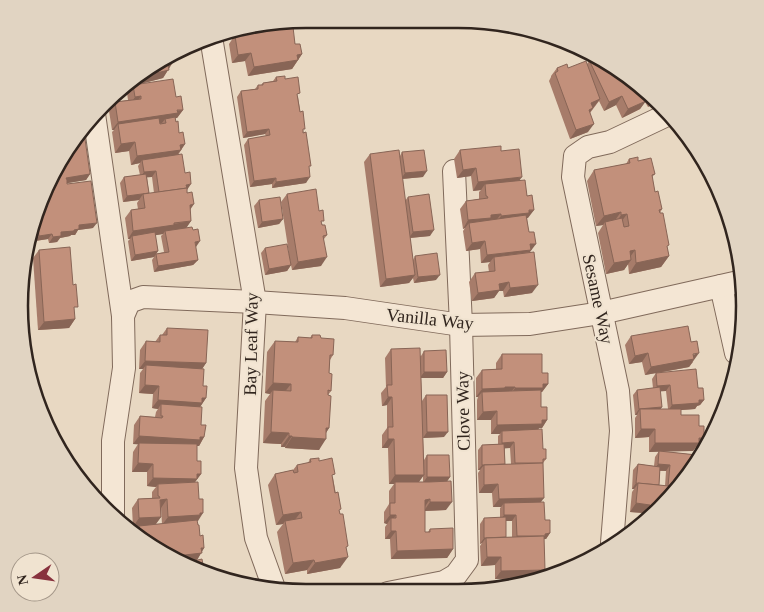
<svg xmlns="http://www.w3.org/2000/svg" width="764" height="612" viewBox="0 0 764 612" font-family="'Times New Roman',serif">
  <rect width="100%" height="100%" fill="#e8d8c2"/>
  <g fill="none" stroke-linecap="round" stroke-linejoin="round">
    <!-- street casing -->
    <g stroke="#806a5b" stroke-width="24">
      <g id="street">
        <polyline points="211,37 255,302 246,468 256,538 275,591"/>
        <polyline points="94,114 123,316 124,368 113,441 113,516"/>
        <polyline points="721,286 736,353"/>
        <polyline points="123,316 129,302 143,297 255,302 345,308 461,325 530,324 601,313 743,281"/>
        <polyline points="612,543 621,431 618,391 573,177 575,156 588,147 610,142 667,115"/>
        <polyline points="388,593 444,582 456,575 467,560 461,325 454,171"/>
      </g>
    </g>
    <!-- street -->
    <use href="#street" stroke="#f4e6d4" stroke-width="22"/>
  </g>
  <!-- wall -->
  <g fill="#a77c6a" fill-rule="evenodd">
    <polygon points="296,20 290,27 295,44 302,54 292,69 248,76 245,61 232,63 229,44 233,38 228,39 226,31 232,28 252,33 260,32 259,25"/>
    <polygon points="593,56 648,90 656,102 648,107 645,102 640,109 622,118 616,105 604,111 599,101 590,113 588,132 570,139 549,81 551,77 551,76 557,68 568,68 587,64"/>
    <path d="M173,62l-10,16 -23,6 36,13 7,13 -6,8h-2l4,15 6,11 -7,11 9,35 3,21 1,10 -5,6 9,20 3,13 -5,5 -39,7 -2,-12 4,-6 8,-2 -3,-16 2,-2 -8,1 3,16 -4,6 -23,4 -3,-20 2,-2h-2l-3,-21 6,-8 7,-1 -1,-6 2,-3 -16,2 -3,-19 4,-6 16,-2 -2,-9 2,-3 -9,2 -2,-14 -14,2 -3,-21 2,-2h-2l-3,-19 6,-9 13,-2 -1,-7 5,-7zM147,177h5l2,16 -5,1z"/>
    <polygon points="276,77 285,79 298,97 309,169 306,183 272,188 272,184 250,187 244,145 248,139 266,136 265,134 243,138 237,97 241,91 255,89 258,85 261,85 263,83 273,81"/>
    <polygon points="460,150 501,151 520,180 534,210 527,218 530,252 532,293 504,297 503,291 499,291 494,298 472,301 469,282 475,273 489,272 488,265 490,262 481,263 480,249 466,251 463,231 465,228 463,229 460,209 466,201 479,199 479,192 481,190 473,191 471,176 457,178 454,159"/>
    <polygon points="402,152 423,177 402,179 405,201 408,197 430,236 410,238 413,260 415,256 436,280 414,283 413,278 409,283 380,287 364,162 370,154 400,156"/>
    <polygon points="629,159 638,161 655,174 652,177 655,192 662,209 660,213 669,256 661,267 629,274 628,264 624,270 606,274 598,233 603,225 596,226 587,181 594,170 626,164"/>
    <polygon points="57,162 90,174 86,180 67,183 93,228 78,230 75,235 71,235 70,236 60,238 57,242 49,243 48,239 35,241 33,225 35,222 34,213"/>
    <polygon points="287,194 322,224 327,235 324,239 321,266 292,270 291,265 287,271 265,275 261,253 265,248 289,254 281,202"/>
    <polygon points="259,200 283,219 279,224 258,228 254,206"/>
    <polygon points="39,250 75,319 69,328 38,330 33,258"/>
    <path d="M167,328l39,35 -4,6 1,17 3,12 -6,9 1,18 3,12 -5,9h-2v15l4,13 -6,8 3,39h-1l3,15 4,12 -8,13 8,9 -70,-35 5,-9 -6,1 -1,-19 6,-9 14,-1v-6l4,-5 -9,-1v-14h-15l1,-20 5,-8h-5l1,-19 6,-9 15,1 1,-5 2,-3 -6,-1 1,-14 -14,-1 1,-20 3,-4h-4l1,-19 6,-9 9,1 5,-7h2zM161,508l1,16h-6l5,-7z"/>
    <polygon points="312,335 321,338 333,355 330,360 329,373 331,391 328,395 329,428 326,433 319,450 285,448 285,447 281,447 281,444 263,443 265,401 270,394 265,393 267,352 275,341 295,342 298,337 310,338"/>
    <path d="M631,336l62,26 -4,5 -31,6 40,15 6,12 -4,5 -3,1 -2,3 -14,1v5l18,11 5,12 -5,9h-3l-3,4h-33l37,4 -23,40 -30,24v-6l-14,-1 2,-20 2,-3h-2l1,-19 5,-6 16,2 1,-9 4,-6 -10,1v-15l-14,1v-20l2,-3h-2l-2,-20 4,-5 16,-2 -1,-9 4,-6 -11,2 -3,-13 -13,2 -4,-19zM660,391h6l2,18h-8l2,-2zM660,471h6l-1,15 -6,-1z"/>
    <path d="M391,349l30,7 3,-5 23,21 -4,6h-22l1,23 4,-6 18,42 -21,1 1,22 3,-5 23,22 -3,4 -1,29 -21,1v21h3l2,-3 23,20 -6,9 -56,1 -1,-20h-5v-12l2,-3 -3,-1v-11l5,-8v-13l5,-7h-5l-1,-36h-6v-13l5,-7v-23l-5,1 -1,-13 5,-6 -1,-29zM423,476v6h-4z"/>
    <path d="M502,354l46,30 -6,8h-1v15l6,13 -5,8h-3l-1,2 8,29 -3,4 -3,39 5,18 5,13 -4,6h-2l-4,37 -10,2 -35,1v-14l-14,1 -1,-20 2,-3 -2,1v-20l4,-6h16v-10l1,-1h-8l-1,-14h-13l-1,-20 2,-3h-2v-20l4,-5 16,-1v-8l2,-2h-9v-14h-14v-20l1,-3h-2v-19l6,-8 14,-1v-6zM505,448h5l1,16h-6zM506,521h6v16h-6z"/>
    <polygon points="310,459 319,461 333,478 346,549 340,568 307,574 307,570 285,574 277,532 283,524 276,525 268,485 275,474 293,470 297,465 308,463"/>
  </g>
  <!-- shaded-wall -->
  <g fill="#886556">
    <polygon points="296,20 288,29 261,34 265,28"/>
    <polygon points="254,30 250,36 235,36 233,38 228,39 232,33"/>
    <polygon points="251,53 245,61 232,63 238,55"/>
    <polygon points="302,54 292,69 248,76 254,67"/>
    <polygon points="173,62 163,78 121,89 135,78 168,64"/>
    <polygon points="141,96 135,105 129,106 135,97"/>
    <polygon points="622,96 616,105 604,111 609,102"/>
    <polygon points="653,98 656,102 648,107"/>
    <polygon points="600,99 587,116 583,118 591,103"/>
    <polygon points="646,101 640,109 622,118 628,109"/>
    <polygon points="183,110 177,118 165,119 162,123 119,129 118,124 114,130 112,130 118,122"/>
    <polygon points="594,124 588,132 570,139 576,130"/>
    <polygon points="269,129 265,134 243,138 247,132"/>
    <polygon points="135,142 129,151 115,153 121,144"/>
    <polygon points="185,144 175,158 142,160 140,163 131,165 137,156"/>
    <polygon points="476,168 471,176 457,178 463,170"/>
    <polygon points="156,171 152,177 140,178 144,172"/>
    <polygon points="427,171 423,177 401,179 405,173"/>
    <polygon points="90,174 86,180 62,184 66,178"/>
    <polygon points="310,177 306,183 272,188 276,182"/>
    <polygon points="522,177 516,185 485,184 481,190 473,191 478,182"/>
    <polygon points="276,178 272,184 250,187 254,181"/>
    <polygon points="191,184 187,190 185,190 186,185"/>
    <polygon points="143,194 139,200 123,202 127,196"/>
    <polygon points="194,204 188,213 190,205"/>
    <polygon points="534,210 528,218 495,224 501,216"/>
    <polygon points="621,212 613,223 605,222 603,225 596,226 604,216"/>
    <polygon points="501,214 495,222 469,223 465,228 463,229 468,220 491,215"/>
    <polygon points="627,214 619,225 614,226 621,215"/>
    <polygon points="283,219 279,224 258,228 262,222"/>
    <polygon points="191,221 185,230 165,231 163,234 133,239 132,236 130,239 128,239 133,231"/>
    <polygon points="97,223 93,228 78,230 75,235 71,235 70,236 60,238 57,242 49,243 53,237 61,232 79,225"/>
    <polygon points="434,230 430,236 409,238 413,232"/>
    <polygon points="52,234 48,239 35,241 39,236"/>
    <polygon points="200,241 196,247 195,242"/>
    <polygon points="485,241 480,249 466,251 472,243"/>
    <polygon points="530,244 536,244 530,252 494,257 490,262 481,263 487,255"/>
    <polygon points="635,250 628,260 631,260 624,270 606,274 614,263 630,251"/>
    <polygon points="158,251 154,257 131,261 135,255"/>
    <polygon points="669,256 661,267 629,274 636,263"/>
    <polygon points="327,257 321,266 292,270 298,262"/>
    <polygon points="198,260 193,265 154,272 158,266"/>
    <polygon points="291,265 287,271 265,275 269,269"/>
    <polygon points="415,275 409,283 380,287 386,279"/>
    <polygon points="440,275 436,280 414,283 418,277"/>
    <polygon points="509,282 503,291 499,291 494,298 472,301 478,293 499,284"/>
    <polygon points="538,285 532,293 504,297 510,288"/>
    <polygon points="75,319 69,328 38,330 44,322"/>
    <polygon points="648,353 642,362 629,364 635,356"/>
    <polygon points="699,353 689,367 645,375 651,367"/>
    <polygon points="145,361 206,363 200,372 146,365 143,369 139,369"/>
    <polygon points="424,372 447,372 443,378 420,378"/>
    <polygon points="273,383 291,384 283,394 273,390 270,394 265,393"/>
    <polygon points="543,384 548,384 542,392 509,397 515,388"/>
    <polygon points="145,385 159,386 153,394 139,393"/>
    <polygon points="670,385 666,391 653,392 657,386"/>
    <polygon points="505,387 515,387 509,395 482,392 478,397 476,397 482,389"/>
    <polygon points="388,397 392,397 387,405 382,406"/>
    <polygon points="202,398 206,398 200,407 161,404 158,409 152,408 158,400"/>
    <polygon points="699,400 704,400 700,405 697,406 695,409 668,411 672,405"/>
    <polygon points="662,407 658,413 640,409 637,415 635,415 639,409"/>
    <polygon points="497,411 491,420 477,420 483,412"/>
    <polygon points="542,420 547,420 542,428 539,428 536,433 502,431 500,434 491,434 497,425"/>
    <polygon points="326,428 329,428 322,439 326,439 319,450 285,448 292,437"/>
    <polygon points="641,429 655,429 649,437 635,438"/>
    <polygon points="271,432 289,433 281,444 263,443"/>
    <polygon points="427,432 448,432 444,437 423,438"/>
    <polygon points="139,436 200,437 204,437 199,446 196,446 194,449 133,444"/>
    <polygon points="289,436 292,436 285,447 281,447"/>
    <polygon points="699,438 704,438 699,447 696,447 693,451 649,452 655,443"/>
    <polygon points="388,439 394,439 388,448 382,448"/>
    <polygon points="514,442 510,448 498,449 502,443"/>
    <polygon points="138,463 153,464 147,472 132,472"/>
    <polygon points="505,464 484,465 480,470 478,470 482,465"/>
    <polygon points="658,464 670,465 666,471 654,470"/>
    <polygon points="197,474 201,474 195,482 158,484 156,487 147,486 153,478"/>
    <polygon points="395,475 424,475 418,483 395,482 394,484 389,484"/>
    <polygon points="427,477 450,477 446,483 423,483"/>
    <polygon points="636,483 638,484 634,489 632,489"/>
    <polygon points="498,484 492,493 479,493 484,485"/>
    <polygon points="544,498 538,506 504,503 501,507 493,507 499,499"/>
    <polygon points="167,499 161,508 160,500"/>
    <polygon points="430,499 424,508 425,500"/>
    <polygon points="430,502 452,502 446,510 424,511"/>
    <polygon points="636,503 650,505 644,513 630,512"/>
    <polygon points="301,512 293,522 285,521 283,524 276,525 283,515"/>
    <polygon points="200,513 203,513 198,521 162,525 168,517"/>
    <polygon points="390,515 396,515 391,522 391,518 387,524 384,523"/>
    <polygon points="504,515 516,515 512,521 500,521"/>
    <polygon points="161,517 155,525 133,527 139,518"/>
    <polygon points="391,531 396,531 390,539 385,539"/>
    <polygon points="550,533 546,539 513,542 517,536"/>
    <polygon points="484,538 486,538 482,543 480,544"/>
    <polygon points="201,548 204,548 196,562 189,562 176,556"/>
    <polygon points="453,549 447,558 391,559 397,551"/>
    <polygon points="348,557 340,568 307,574 315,563"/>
    <polygon points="487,557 501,557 495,565 481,566"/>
    <polygon points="314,560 307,570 285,574 293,563"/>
    <polygon points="545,570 540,576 530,578 495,579 501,571"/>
  </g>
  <!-- building -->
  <g fill="#c2907b" stroke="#886556">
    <polygon points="292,21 292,23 265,28 264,24"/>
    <polygon points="254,26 254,30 232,33 231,29 232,28"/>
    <polygon points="293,27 295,44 300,44 302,54 297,55 298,60 254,67 251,53 238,55 235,36"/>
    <polygon points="171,54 173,62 168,64 169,70 135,78 163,57"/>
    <polygon points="593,57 638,84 646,101 628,109 622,96 609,102 590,62 595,60"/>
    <polygon points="586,61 600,99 591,103 593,108 589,110 594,124 576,130 555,73 558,71 557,68 567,64 568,68"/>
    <polygon points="285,76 285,79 298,77 300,93 297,94 300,112 303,111 305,129 303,129 303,133 306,132 311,166 309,166 310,177 276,182 276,178 254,181 248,139 270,135 269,129 247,132 241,91 258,89 258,85 263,85 263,83 277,81 276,77"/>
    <polygon points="173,79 176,97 181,96 183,110 177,110 178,113 118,122 115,102 141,99 141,96 135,97 133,85"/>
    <polygon points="175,117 176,122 178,121 179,133 183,132 185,144 180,145 181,150 137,156 135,142 121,144 118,124 159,118 160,124 166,123 165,119"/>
    <polygon points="84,132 90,174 66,178 67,180 67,184 91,181 97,223 79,225 79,229 74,230 74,231 61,232 61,236 53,237 52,234 39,236 37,220 40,219 38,205 57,162 80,133"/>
    <polygon points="501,146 501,151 519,149 522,177 478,182 476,168 463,170 460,150"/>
    <polygon points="399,150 415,275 386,279 370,154"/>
    <polygon points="424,150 427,171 405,173 402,152"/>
    <polygon points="182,154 185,173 190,172 191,184 186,185 187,188 159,192 156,171 144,172 142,160"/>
    <polygon points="638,157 638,161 651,158 655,174 652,175 655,192 658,191 662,209 659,210 660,213 663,213 669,245 667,246 669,256 636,263 635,250 630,251 631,260 614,263 605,222 622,218 624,227 629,226 627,214 621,215 621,212 604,216 594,170 630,163 629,159"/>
    <polygon points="146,174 149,193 127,196 124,177"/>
    <polygon points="525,180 527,196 532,195 534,210 529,210 529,213 501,216 501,214 491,215 491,218 468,220 466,201 488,198 487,196 486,196 485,184"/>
    <polygon points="187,188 187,193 192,192 194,204 190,205 191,221 174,223 174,225 133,231 131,210 145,208 143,194"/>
    <polygon points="316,189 319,211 323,210 324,221 321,221 322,225 325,225 327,235 323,236 327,257 298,262 287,194"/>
    <polygon points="429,194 434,230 413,232 408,197"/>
    <polygon points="280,197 283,219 262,222 259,200"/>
    <polygon points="526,215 529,232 534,232 536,244 530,244 531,250 487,255 485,241 472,243 469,223"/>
    <polygon points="192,227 193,230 198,229 200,241 195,242 198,260 158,266 156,254 169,252 165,231"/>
    <polygon points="155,232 158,251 135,255 132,236"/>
    <polygon points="287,244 291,265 269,269 265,248"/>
    <polygon points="70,247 73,285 76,284 78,307 74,307 75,319 44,322 39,250"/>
    <polygon points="534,252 538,285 510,288 509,282 499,284 500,290 478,293 475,273 495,271 494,257"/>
    <polygon points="437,253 440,275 418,277 415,256"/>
    <polygon points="688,326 691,342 697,341 699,353 693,354 694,359 651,367 648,353 635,356 631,336"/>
    <polygon points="167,328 208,330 206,363 145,361 146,341 160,342 160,335 167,335"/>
    <polygon points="312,335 320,335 321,338 334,339 333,355 330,355 329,373 332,374 331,391 328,390 328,395 331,396 329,428 326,428 326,439 292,437 292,436 289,436 289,433 271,432 273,390 291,391 291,384 273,383 275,341 298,342 298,337 312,338"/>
    <polygon points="420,348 424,475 395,475 394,439 388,439 388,427 393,427 392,397 388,397 387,385 392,385 391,349"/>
    <polygon points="446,350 447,372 424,372 424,351"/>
    <polygon points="502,354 542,354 542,373 548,373 548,384 543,384 543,388 515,388 515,387 505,387 505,388 482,389 482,370 502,369"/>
    <polygon points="146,365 204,369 203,386 207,386 206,398 202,398 202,403 158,400 159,386 145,385"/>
    <polygon points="696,369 698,388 703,388 704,400 699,400 699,403 672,405 670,385 657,386 656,373"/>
    <polygon points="660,387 662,407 639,409 637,390"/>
    <polygon points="541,390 541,407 547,407 547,420 542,420 542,424 497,425 497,411 483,412 482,392"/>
    <polygon points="426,395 447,395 448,432 427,432"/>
    <polygon points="161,404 202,407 201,425 206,425 204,437 200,437 200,440 139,436 140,416 162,418 163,416 161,416"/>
    <polygon points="640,409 681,409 681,415 699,415 699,426 704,426 704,438 699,438 699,443 655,443 655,429 641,429"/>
    <polygon points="542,429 543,449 546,449 546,459 543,459 543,463 515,463 514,442 502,443 502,431"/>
    <polygon points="139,443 197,444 197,461 201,461 201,474 197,474 197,479 153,478 153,464 138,463"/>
    <polygon points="504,444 505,464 482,465 482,445"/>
    <polygon points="659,451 697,455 679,487 668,486 670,465 658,464"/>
    <polygon points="427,455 449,455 450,477 427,477"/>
    <polygon points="319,458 319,461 332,458 335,474 332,475 335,493 338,492 341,509 339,510 340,514 343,514 348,546 346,547 348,557 315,563 314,560 293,563 285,521 302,518 301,512 283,515 275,474 293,470 294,473 298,472 297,465 311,462 310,459"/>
    <polygon points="543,463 544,498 499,499 498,484 484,485 484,465"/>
    <polygon points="638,464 660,467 659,485 636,483"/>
    <polygon points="451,481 452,502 430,502 430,499 425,500 425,532 430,532 430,529 453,528 453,549 397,551 396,531 391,531 391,518 396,518 396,515 390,515 390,503 395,503 395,482 429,482"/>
    <polygon points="198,482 199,499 203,499 203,513 200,513 200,515 168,517 167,499 160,500 161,517 139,518 138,499 160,498 159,496 158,496 158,484"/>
    <polygon points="638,483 679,487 674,495 649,514 650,505 636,503"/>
    <polygon points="544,502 545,520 550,520 550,533 545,534 545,536 517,536 516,515 504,515 504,503"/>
    <polygon points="506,517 506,537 484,538 484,518"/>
    <polygon points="197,520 198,525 199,525 200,536 203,535 204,548 201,548 202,553 176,556 157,547 157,544 153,544 141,539 139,526"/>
    <polygon points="544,536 545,570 501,571 501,557 487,557 486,538"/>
    <polygon points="202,559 204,570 189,562"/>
  </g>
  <g text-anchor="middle" stroke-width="4" stroke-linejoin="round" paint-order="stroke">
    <!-- street labels -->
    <g font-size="18" fill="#31251e" stroke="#f0e3d0">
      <text transform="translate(598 299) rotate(78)" y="6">Sesame Way</text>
      <text transform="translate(430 319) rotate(6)" y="6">Vanilla Way</text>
      <text transform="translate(251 344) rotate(-89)" y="6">Bay Leaf Way</text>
      <text transform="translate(463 411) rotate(-91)" y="6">Clove Way</text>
    </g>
  </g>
  <!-- crop -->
  <path d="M0 0H764V612H0ZM306 28H458A278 278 0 0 1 736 306V306A278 278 0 0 1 458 584H306A278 278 0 0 1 28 306V306A278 278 0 0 1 306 28Z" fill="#e1d4c2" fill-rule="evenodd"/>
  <path fill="none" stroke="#31251e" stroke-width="2.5" d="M306 28H458A278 278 0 0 1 736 306V306A278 278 0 0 1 458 584H306A278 278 0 0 1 28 306V306A278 278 0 0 1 306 28Z"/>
  <!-- north arrow -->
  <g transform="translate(35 577) rotate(257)"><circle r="24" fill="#f0e3d0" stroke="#a49789"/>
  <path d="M0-4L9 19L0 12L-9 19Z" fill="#88323d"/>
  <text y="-8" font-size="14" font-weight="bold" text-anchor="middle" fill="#31251e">N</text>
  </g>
</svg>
